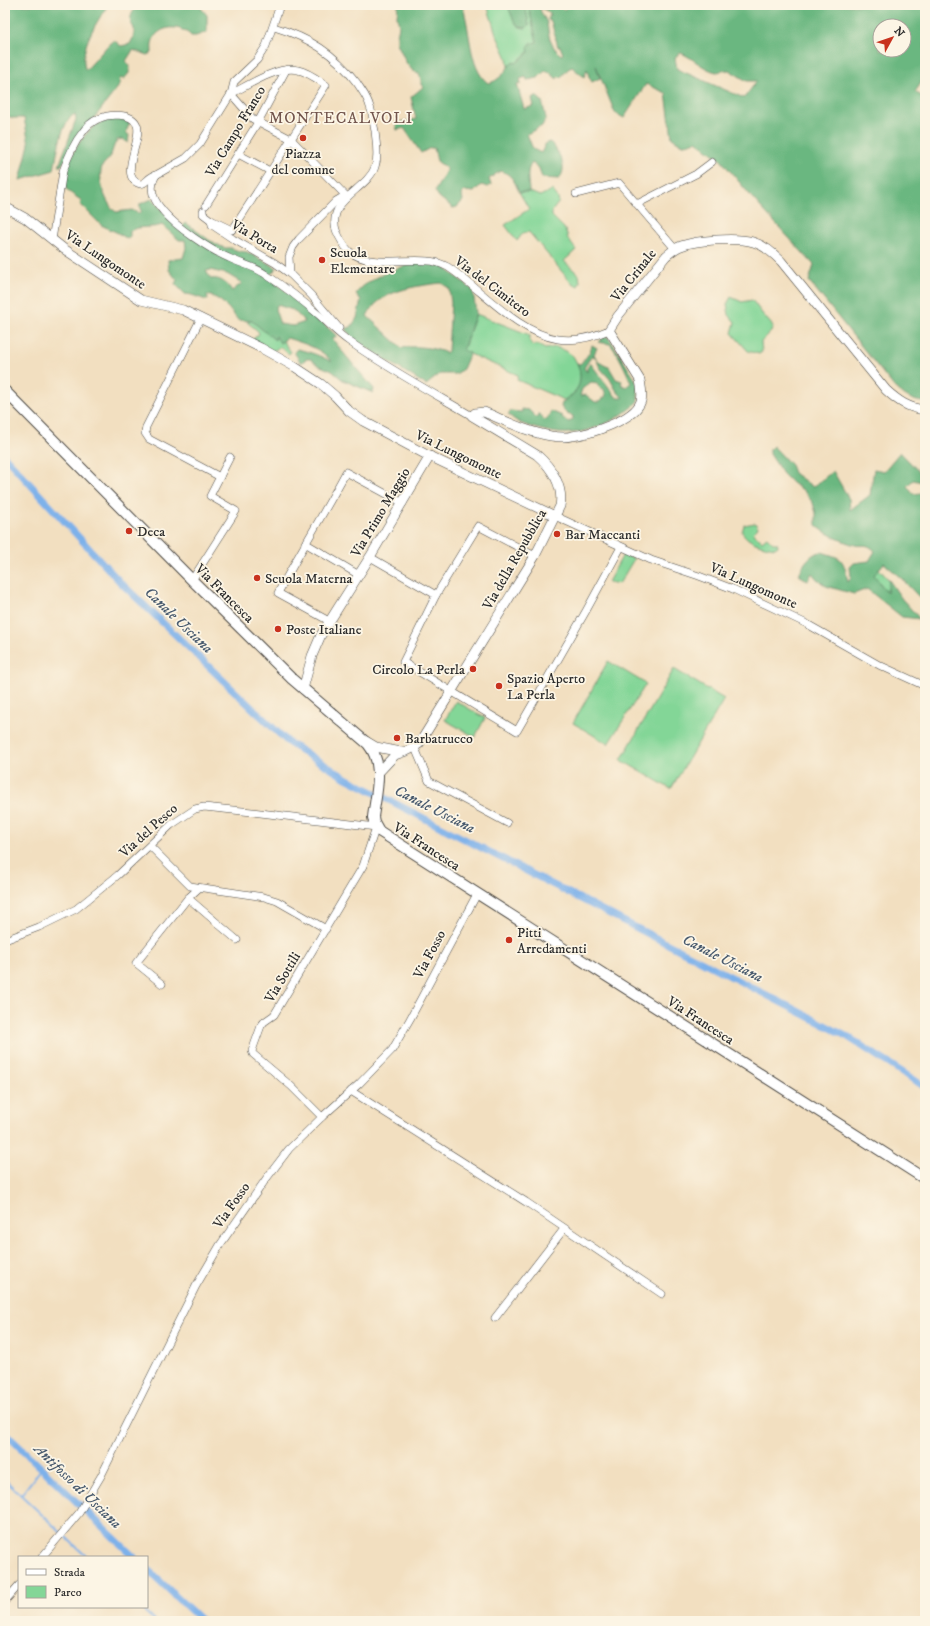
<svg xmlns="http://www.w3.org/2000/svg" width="930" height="1626" viewBox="0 0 930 1626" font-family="'IM FELL DW Pica',serif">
  <rect width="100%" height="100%" fill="#fcf5e5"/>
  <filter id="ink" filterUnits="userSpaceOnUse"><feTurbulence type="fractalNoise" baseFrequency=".025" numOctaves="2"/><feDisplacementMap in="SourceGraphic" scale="8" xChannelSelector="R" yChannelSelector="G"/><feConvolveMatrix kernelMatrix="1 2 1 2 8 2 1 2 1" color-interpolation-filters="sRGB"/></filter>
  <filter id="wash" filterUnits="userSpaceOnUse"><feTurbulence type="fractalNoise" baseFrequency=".012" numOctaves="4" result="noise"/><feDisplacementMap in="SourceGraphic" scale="16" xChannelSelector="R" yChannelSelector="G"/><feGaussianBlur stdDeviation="0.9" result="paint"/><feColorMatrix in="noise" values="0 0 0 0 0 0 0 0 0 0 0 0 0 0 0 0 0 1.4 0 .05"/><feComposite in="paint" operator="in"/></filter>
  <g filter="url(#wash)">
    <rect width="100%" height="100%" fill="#f2dfc0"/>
    <!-- green -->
    <g fill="#83d697" stroke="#578061">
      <path d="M487,5h20c6,10 6,23 19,23l3,-3 -4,-20h3l9,37 -9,6 1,3 -13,12 -4,-1 -4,5 -1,-9 -11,-24z"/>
      <polygon points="552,190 557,196 559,202 552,211 552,216 564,228 567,234 568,239 576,250 564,261 579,275 580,282 578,286 573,285 529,232 523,233 517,241 505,225 529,209 519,192 529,192 540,196"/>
      <polygon points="731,297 742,302 752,300 764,316 773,326 771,332 761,342 762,352 759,354 748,351 732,333 735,322 729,315 727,304"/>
      <polygon points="476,314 530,335 529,340 533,346 536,344 545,349 556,347 566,351 573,356 578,365 581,376 580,384 573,394 564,400 517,380 518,375 463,351"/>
      <polygon points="252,321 275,340 276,335 280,343 283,341 291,352 289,354 280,347 273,351 252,340 259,334 258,331 247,322"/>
      <path d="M755,523l3,5 -5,5 9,8 5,-4 6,6h4l1,3 -3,2c-12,-2 -27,-5 -33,-16l2,-7z"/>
      <polygon points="623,555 626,555 634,559 619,584 608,582"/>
      <polygon points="878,568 889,580 888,594 874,575"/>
      <polygon points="608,661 646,684 608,744 573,723"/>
      <polygon points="674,669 724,699 671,789 621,760"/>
      <polygon points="456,701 485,718 475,737 445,720"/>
    </g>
    <!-- forest -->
    <g fill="#6ab780" stroke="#4a7156" fill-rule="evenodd">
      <path d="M5,5h103c-11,17 -29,42 -23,64h2l22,-25 5,-4 7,6 9,-2 4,-8v-8c-7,-8 -2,-17 5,-23h64l-3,2 7,8v17l-11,4h-5c-10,-12 -32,-11 -38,4 -2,4 -1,9 -1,13l-5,2 -14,-5 -7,11 4,5 -1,7 -5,6 -4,-1 -1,8 -24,31 -34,49h-2l17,-47 -1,-5c-14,7 -18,41 -21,56l-34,10 9,-36 -5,-26h-11l-8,-3z"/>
      <path d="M398,5h64c9,22 6,63 26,78 11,-1 18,-13 24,-21l4,1 13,-11 -1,-4 2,-4 7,-2 -9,-37h29l7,5 5,-5h356v72l-10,15 10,6v304c-12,0 -21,-7 -30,-14l-86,-107 5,-16 -59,-64 -34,-41 -25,-19 -13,4 -11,-7 -6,-45 -20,-9 -22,34 -9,-5 -19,-47 4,12 -8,4 -3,-5 -2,-8 -3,8 -12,-10 -4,2 -8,9 -2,-2 -1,3 -9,-8h-3l-7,7 -11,2 -1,-3 -6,2 1,4 -4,1 7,25 10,-3 -2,-8 4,-2 6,5 4,17 -4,8 -15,8 6,15 8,4 5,-10 4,-1c6,5 14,20 13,27 0,4 -2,7 -4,10l-17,-1 -3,-10 -7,-5c-7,7 -3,20 -3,29h-10c-4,-10 -8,-19 -19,-21l-11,8 2,6 -3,2 -7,-2 -7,7 -9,-1 -3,3 1,7 -6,6 -4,1 -14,-11 -4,-6 12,-22 -10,-8 -3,-13h-4l-9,5 -17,-25 -7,2 -1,-5 4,-3 16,-3 -5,-22 12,-10 -4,-14 -6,-2 -6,-7 -10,-21v-8l2,-9 -2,-10zM541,8l6,3 3,3 -2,6 3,1 7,26 2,-1 3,8 -2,1c-11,-10 -12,-17 -14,-32 -1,-4 -6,-9 -7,-14zM880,26h24v24h-24zM681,53c12,5 22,16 35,19 3,0 9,-2 13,-2l18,11h10l-13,17 -67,-29 -2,-11 2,-3z"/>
      <path d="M507,5h18l4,20 -3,3c-13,0 -13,-13 -19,-23z"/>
      <path d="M117,118l13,4 -4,10 3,3 -1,8 -5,-4 -6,1c-4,6 -4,11 -7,17 -2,4 -7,6 -8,10 -5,12 4,38 14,45l16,-2 6,3 4,-1 -2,-3v-5l12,-5 28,30 6,-6 23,17 15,8h7l8,3 8,1 30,16 -9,9 22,17 47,42 -5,2c13,18 28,34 42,51l-1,4 -30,-13 -11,-9 -14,-6 -7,-6h-5l-5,4 -7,-11 3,-3c14,3 24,7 35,13 -10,-14 -30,-19 -45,-24l-7,5 -4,-7 -1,4 -23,-19 -14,-1c-8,-10 -17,-23 -31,-25l1,5c-8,-1 -15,-6 -23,-6l-10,-10 2,-4 -8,-10 -1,-10 15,-2 3,-10 -1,-8h-6l-17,-15c-11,4 -22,0 -32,6v5l-2,3 -12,-7 -15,-7 -21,-21 2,-3c-6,-5 -16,-9 -18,-17 -3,-16 19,-51 32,-59 6,-4 13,-6 21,-7zM210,270l17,4 15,9 -10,8c-4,-7 -12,-14 -21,-12l-5,-8zM277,305l16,5 12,12 -12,4 -13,-2 -5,-15z"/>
      <path d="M419,262l25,5 29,23 3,23 -13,37 7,3 -7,16 -7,5h-16l-14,11 -73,-46 -8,-10 6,-2 6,-9 4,-18 -5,-6c9,-15 46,-28 63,-32zM441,283l8,5 2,15 -3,48 -2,2c-9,-5 -33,-8 -44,-5l-35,-32c12,-26 49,-30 74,-33z"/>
      <path d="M605,336l4,2 26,41 3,7v15c-16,17 -45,31 -69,32 -12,1 -23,-2 -34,-5 -12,-4 -18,-5 -27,-14l3,-3 11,1v-3l7,1 8,8 2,-5 5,7 4,-2 3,-7 11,5 1,3 6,3 4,-3v-3l-6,-2 -6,-7 1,-4c3,-3 6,-5 10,-8 9,-7 10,-21 5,-32l3,1c5,-5 11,-12 12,-19l5,3 -3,6c3,7 8,11 15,13l7,12 6,2 -1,3 5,3 5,-4c-5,-13 -12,-28 -21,-39l-12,-2zM592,355l4,3 4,10 10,11 6,11 7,8h-6l-26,-34 -1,-1 -3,5v4l-3,-4zM591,382l7,1v3l3,3h3l2,7 -7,6h-4l-9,-7 -6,1 2,-7z"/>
      <path d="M773,446l18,19 3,8 19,14 20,-16 16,28 1,11 20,-15 4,-26 10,2 16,-19 25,26 -3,4 -9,-2 -6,6 6,8 8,-1 4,-2v104l-6,2 -17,-18 -18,-16 -10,12 13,18 2,-13 13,19 18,20 -18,-2 -35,-28 -13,5 -28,-8 -9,-7 -5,-6 -4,7 -9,-4c2,-10 12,-24 23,-24 3,1 6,2 9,3 3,1 6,2 9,4 6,6 6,16 8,23l3,-4 -1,-11 4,-4 15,-2 6,-10c-9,-9 -11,-4 -20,-6 -12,-3 -31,-12 -39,-20v-12l-3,-10 -10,-13 -11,-7 -9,-9 -13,-20v-5z"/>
    </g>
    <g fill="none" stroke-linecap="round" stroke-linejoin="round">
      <!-- stream -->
      <g stroke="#7db1ea" stroke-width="2">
        <polyline points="5,1480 87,1557"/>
        <polyline points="21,1495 41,1469"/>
        <polyline points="140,1607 155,1621"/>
      </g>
      <!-- canal -->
      <g stroke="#7db1ea" stroke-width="7">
        <polyline points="5,457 121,583 289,743 346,778 848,1037 925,1087"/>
        <polyline points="5,1433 134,1557"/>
        <polyline points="147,1569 202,1621"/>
      </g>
    </g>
  </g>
  <g filter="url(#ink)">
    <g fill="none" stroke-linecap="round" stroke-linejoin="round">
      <!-- minor casing -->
      <g stroke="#494641" stroke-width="8">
        <g id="minor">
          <path d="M280,5l-14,41 -9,14 -23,22 -3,12 -31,50 -14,14 -30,17c-8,13 -2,26 7,36 13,16 47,39 66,47 12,6 25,8 36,16 20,13 38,27 55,42 10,9 19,19 30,26 39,27 81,50 122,74"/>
          <path d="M274,27c36,11 60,26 83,56 5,8 11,15 13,24 3,7 3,16 5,24 1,11 4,25 0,36 -8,23 -48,32 -39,63 3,7 7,15 13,21 19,17 56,7 79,10 8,0 14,3 20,6 33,22 70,66 110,72 18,3 35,-2 51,-9"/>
          <polyline points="231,94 253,119 291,139 347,197"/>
          <polyline points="238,154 270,171"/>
          <polyline points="576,194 619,183 675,249"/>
          <polyline points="637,204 696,174 712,162"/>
          <polyline points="206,205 258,122 286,70"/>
          <polyline points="203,211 203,214 211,220 212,225 233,239 275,263 290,274 311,295 339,328"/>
          <path d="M211,220l21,10 3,-4 91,-141c-9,-6 -18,-13 -28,-15 -19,-5 -50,15 -67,24"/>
          <path d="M52,240l11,-69c5,-14 10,-27 19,-38 4,-6 9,-11 16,-14 10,-5 34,-7 39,6 6,15 -20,52 3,59 7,0 7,-7 16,-9"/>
          <polyline points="290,274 289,257 293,247 299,239 336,201 341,198 346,197"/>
          <polyline points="201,318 146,427 145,433 149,439 220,477"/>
          <polyline points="555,516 651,560 699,576 733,589 807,624 879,665 925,686"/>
          <polyline points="305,543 359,575"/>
          <polyline points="535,556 478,526 436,595 403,662 517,731 586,611 621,547"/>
          <polyline points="370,557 436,595"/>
          <polyline points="192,580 236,511 210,496 230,457"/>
          <path d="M329,621l-51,-28c22,-41 46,-80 68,-121l57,31"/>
          <polyline points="415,748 429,781 507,823"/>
          <polyline points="150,846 190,886 264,897 277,901 326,929"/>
          <polyline points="188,898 237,940"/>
          <polyline points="5,940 39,927 76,909 118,875 171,825 195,809 204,807 252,812 376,827 363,866 274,1015 264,1022 261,1026 252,1051 253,1054 291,1086 322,1117"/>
          <polyline points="162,984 136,963 188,898 199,888"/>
          <polyline points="351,1091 526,1202 662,1294"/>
          <polyline points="495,1318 564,1229"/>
          <polyline points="42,1557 79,1513 101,1476 196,1286 220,1245 266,1179 289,1149 322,1117 359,1084 392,1050 410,1019 477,894"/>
          <polyline points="5,1601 19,1585"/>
        </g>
      </g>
      <!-- tertiary casing -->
      <g stroke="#494641" stroke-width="10">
        <g id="tertiary">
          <polyline points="5,207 25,218 64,249 141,300 183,310 261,348 295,367 321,384 335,396 349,411 363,421 425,454 555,516"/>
          <polyline points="303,689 312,656 321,635 370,557 430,456"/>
          <polyline points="366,741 376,747 401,752"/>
          <path d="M379,772l16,-17 14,-5 10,-6 116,-188 25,-50c4,-20 -9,-39 -23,-51l-65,-39 3,-3 9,-1c22,9 43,20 67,24 7,1 14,2 21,0 18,-2 63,-16 69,-35 2,-7 0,-15 -1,-21l-31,-50 9,-14 48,-60c5,-4 9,-8 15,-10 16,-6 56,-9 72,-4 11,3 20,11 28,19l105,129c12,11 22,18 39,20"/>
        </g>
      </g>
      <!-- secondary casing -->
      <g stroke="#494641" stroke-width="12">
        <path id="secondary" d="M5,391l187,189 100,99 76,65c17,20 8,49 5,73l1,5 5,9 546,348"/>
      </g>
      <!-- minor -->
      <use href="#minor" stroke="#fff" stroke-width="7"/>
      <!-- tertiary -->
      <use href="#tertiary" stroke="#fff" stroke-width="9"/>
      <!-- secondary -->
      <use href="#secondary" stroke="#fff" stroke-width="10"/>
    </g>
  </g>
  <!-- markers -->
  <g fill="#c8321e" stroke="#fcf5e5" stroke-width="1.5">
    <circle cx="303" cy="138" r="4"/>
    <circle cx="322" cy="260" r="4"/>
    <circle cx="129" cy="531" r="4"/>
    <circle cx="557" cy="534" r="4"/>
    <circle cx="257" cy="578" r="4"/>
    <circle cx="278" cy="629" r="4"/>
    <circle cx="473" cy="669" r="4"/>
    <circle cx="499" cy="686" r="4"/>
    <circle cx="397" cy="738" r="4"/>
    <circle cx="509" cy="940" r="4"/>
  </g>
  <g text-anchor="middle" stroke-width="3.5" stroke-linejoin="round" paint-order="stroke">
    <!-- street labels -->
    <g font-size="14" fill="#2b2b2b" stroke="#fcf5e5">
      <text transform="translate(235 131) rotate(-59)" y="5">Via Campo Franco</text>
      <text transform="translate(255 236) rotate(31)" y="5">Via Porta</text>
      <text transform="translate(106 259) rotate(34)" y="5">Via Lungomonte</text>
      <text transform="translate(633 275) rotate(-51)" y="5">Via Crinale</text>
      <text transform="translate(493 286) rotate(37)" y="5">Via del Cimitero</text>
      <text transform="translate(459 454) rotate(26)" y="5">Via Lungomonte</text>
      <text transform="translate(380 512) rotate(-59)" y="5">Via Primo Maggio</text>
      <text transform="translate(514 559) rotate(-60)" y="5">Via della Repubblica</text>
      <text transform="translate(754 585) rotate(24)" y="5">Via Lungomonte</text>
      <text transform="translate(225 593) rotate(45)" y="5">Via Francesca</text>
      <text transform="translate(148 830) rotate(-42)" y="5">Via del Pesco</text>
      <text transform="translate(427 846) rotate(33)" y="5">Via Francesca</text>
      <text transform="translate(429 954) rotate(-62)" y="5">Via Fosso</text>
      <text transform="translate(282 977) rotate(-59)" y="5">Via Sottili</text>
      <text transform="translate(701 1020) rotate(33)" y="5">Via Francesca</text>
      <text transform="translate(231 1205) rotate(-55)" y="5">Via Fosso</text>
    </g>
    <!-- poi labels -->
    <g font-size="14" fill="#2b2b2b" stroke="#fcf5e5" text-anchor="start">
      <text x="303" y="158" text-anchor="middle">Piazza<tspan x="303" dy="16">del comune</tspan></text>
      <text x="330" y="257">Scuola<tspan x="330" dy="16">Elementare</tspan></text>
      <text x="137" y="536">Deca</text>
      <text x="565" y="539">Bar Maccanti</text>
      <text x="265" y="583">Scuola Materna</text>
      <text x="286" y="634">Poste Italiane</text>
      <text x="465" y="674" text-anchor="end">Circolo La Perla</text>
      <text x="507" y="683">Spazio Aperto<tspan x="507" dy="16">La Perla</tspan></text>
      <text x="405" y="743">Barbatrucco</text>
      <text x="517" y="937">Pitti<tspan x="517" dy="16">Arredamenti</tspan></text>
    </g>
    <!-- water labels -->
    <g font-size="15" font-style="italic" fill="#485a6e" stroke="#fcf5e5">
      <text transform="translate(179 620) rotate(44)" y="5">Canale Usciana</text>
      <text transform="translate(435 809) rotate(27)" y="5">Canale Usciana</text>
      <text transform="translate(723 958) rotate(27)" y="5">Canale Usciana</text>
      <text transform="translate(78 1486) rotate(44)" y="5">Antifosso di Usciana</text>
    </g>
    <!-- quarter labels -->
    <g font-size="16" letter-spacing="1" fill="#72554d" stroke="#fcf5e5">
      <text x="341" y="123">MONTECALVOLI</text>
    </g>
  </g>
  <!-- margin -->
  <rect width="930" height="1626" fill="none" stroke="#fcf5e5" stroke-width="20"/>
  <!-- legend -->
  <rect x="18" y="1556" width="130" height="52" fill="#fcf5e5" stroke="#a8a49b"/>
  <rect x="26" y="1569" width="20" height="6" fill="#ffffff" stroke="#a8a49b"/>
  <text x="54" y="1576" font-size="12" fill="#2b2b2b">Strada</text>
  <rect x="26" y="1586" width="20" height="12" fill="#83d697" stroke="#a8a49b"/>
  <text x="54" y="1596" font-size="12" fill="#2b2b2b">Parco</text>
  <!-- north arrow -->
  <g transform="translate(892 38) rotate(50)"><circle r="19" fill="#fcf5e5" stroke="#a8a49b"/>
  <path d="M0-3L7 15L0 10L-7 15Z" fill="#c8321e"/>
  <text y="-6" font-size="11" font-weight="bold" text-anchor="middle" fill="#2b2b2b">N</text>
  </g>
</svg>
